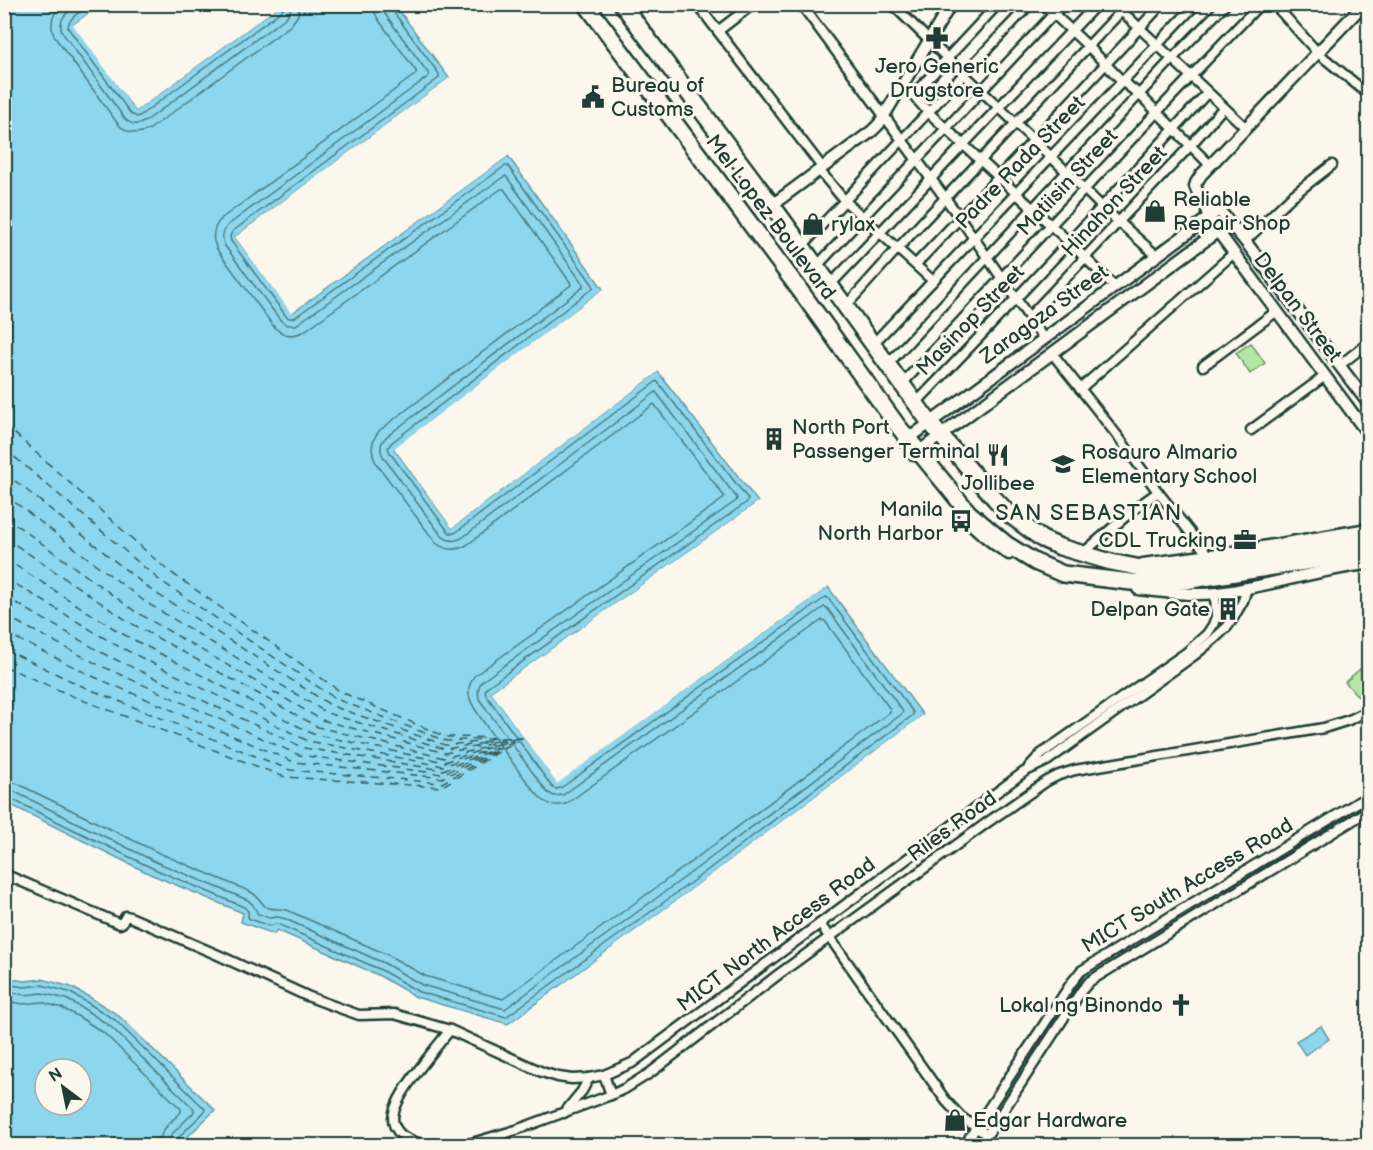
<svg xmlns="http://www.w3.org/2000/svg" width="1373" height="1150" viewBox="0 0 1373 1150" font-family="'Balsamiq Sans',sans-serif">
  <rect width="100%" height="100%" fill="#fbf7ec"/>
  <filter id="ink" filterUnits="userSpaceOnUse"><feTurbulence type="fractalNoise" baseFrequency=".0167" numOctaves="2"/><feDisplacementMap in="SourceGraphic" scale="12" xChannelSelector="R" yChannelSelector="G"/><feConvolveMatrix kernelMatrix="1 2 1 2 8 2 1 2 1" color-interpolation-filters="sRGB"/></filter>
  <g filter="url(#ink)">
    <!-- green -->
    <g fill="#b6e6a5" stroke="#6a926c" stroke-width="1.5">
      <polygon points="1251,343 1265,363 1250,374 1236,353"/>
      <polygon points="1360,669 1368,678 1368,695 1362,701 1345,682"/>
    </g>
    <!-- water -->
    <g fill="#8dd7ee" stroke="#6199a4" stroke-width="1.5" fill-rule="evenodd">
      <polygon points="4,5 101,5 74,24 136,111 280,5 395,5 449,78 235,237 292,313 508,156 603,289 394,449 452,528 658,372 758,502 491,692 557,783 828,587 923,715 700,883 508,1024 416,997 378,975 277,930 274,934 241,922 243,913 150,874 5,802"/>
      <path d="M4,978l21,3 17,-2 29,8 20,11 27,17 97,95 -36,35h-174zM45,1069h36v36h-36z"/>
      <polygon points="1321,1026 1329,1039 1305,1055 1296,1041"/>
    </g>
    <!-- pier -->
    <g fill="#fbf7ec">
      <polygon points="275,4 280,5 136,111 73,25 101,5 104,4 103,7 77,25 137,107"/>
      <polygon points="449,78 451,81 239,237 292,309 507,153 508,156 291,313 235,237"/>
      <polygon points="603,289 605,291 398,449 453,524 656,369 658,372 452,528 394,448"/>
      <polygon points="758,502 759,504 495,692 557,779 826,585 828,587 557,784 491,692"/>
      <polygon points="923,715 925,717 702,886 509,1027 505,1027 700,883"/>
    </g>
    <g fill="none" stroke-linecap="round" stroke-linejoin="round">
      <!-- shore -->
      <g stroke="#4b7b7e" stroke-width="1.5">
        <path d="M63,4c-11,9 -14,19 -9,32l64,88c9,10 20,11 32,5l141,-104 7,-10 2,-11"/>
        <path d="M78,4c-10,8 -21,14 -16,28l63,87c6,6 13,7 21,2l139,-103 5,-6 1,-8"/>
        <path d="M91,4c-9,7 -23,13 -23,24l63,86 6,3 4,-2 139,-103 3,-3v-5"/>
        <path d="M4,781l12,2 143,70 92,39c8,5 11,12 15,15 5,3 15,1 21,3l101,45 37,21 78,23 184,-134 203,-153v-3l-65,-88 -3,-1 -256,184c-8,2 -15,2 -22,-3 -9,-6 -72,-92 -74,-102 -3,-9 0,-16 4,-23l249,-177 1,-3 -70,-92 -187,141c-11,6 -21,6 -31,-2l-60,-80c-6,-12 -5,-23 4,-33l191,-145 -1,-3 -66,-93h-3l-195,141c-11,7 -22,6 -31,-2l-57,-77c-7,-12 -6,-23 4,-33l194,-144v-3l-38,-52 -3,-6 -1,-9"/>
        <path d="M4,790l9,1 143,71 92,38 5,5 5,9 12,4 7,-1 6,1 101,45 38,22 83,24 187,-137 211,-159 -1,-3 -75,-102 -3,-1 -261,188 -9,1 -7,-4 -68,-93 -1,-9 3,-8 255,-181 1,-3 -81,-106 -194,146c-8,4 -15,3 -21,-3l-57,-77c-5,-8 -4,-15 2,-21l197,-150v-3l-77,-108 -3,1 -207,148h-9l-6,-4 -56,-75c-4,-8 -3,-14 3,-21l201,-149 -1,-3 -43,-59 -2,-10"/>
        <polyline points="4,797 9,798 152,868 244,907 248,911 248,917 250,919 270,926 276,924 280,925 381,970 419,992 506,1017 697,878 913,715 913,712 828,598 826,597 561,788 556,789 552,787 486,695 485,691 487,687 747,502 748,499 657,381 455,533 450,533 447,530 390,453 388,448 391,443 593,288 593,285 508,166 505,166 294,318 289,318 286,316 231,241 230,236 233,231 439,78 439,74 392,10 390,4"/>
        <polyline points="4,984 25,987 42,985 69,992 88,1003 115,1020 205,1109 204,1112 177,1139 175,1146"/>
        <polyline points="4,991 25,995 42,993 66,999 84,1009 110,1026 194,1109 194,1112 171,1135 168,1146"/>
        <path d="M4,1001l20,3 17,-2 21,6 17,9 25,16 77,76v3c-10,10 -22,18 -22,34"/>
      </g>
      <!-- ferry -->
      <g stroke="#355c59" stroke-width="1.5" stroke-dasharray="8 6" stroke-linecap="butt">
        <polyline points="4,424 166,569 341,692 446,737 523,738"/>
        <polyline points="4,448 158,579 336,699 446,741 504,738"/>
        <polyline points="4,472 151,590 332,706 445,745 513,739"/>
        <polyline points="4,494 144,601 327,713 445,749 504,740"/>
        <polyline points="4,516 136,612 322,720 445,753 519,738"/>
        <polyline points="4,537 129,622 318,727 444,758 502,743"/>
        <polyline points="4,558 121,633 313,734 444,762 513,740"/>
        <polyline points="4,577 114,644 308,741 443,766 502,745"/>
        <polyline points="4,596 106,655 304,748 443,770 522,738"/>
        <polyline points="4,615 99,665 299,755 442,774 500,748"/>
        <polyline points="4,632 92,676 294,762 442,778 512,743"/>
        <polyline points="4,649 84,687 290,770 442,783 498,751"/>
        <polyline points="4,666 77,698 285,777 441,787 517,741"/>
      </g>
      <!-- street casing -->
      <g stroke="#1f3d34" stroke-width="13">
        <g id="street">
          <polyline points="697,4 822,167"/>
          <polyline points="801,4 960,218 1044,339"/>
          <polyline points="892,4 947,58 1067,172 1101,206 1157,256"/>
          <polyline points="998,4 913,95 928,112 1068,241 1115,287"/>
          <polyline points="1043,4 1089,47 1122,81 1140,95 1210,165"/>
          <polyline points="1114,4 1246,128"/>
          <polyline points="1274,4 1318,53 1368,94"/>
          <polyline points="629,14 641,4"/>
          <polyline points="718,31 753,4"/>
          <polyline points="819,170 845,201 933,281"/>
          <polyline points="1245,241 1292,196 1332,165"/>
          <polyline points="802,246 1030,4"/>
          <polyline points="916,264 1073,99 1162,4"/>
          <polyline points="816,267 1063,4"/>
          <polyline points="830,285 1097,4"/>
          <polyline points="845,307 898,248 1128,4"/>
          <polyline points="1029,317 1190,146 1223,108"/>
          <polyline points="872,345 1196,4"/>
          <polyline points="1052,353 1120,439 1158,492 1208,555"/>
          <polyline points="887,365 1172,59 1226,4"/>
          <polyline points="1340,365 1368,343"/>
          <polyline points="1203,366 1277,311"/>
          <polyline points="901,385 1157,112 1260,4"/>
          <polyline points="1080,389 1234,253"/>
          <path d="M915,404c99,-102 196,-206 292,-311"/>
          <polyline points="1251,430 1325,376"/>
          <polyline points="1082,554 1133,510 1158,492"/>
          <polyline points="1029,767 1041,754 1187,652 1207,634 1213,625 1216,617 1215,593"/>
          <polyline points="4,874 120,924 122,923 126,916 130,917 218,955 307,996 331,1005 359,1015 394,1014 450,1030 542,1072 558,1077 572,1079 589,1078 604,1075 632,1063 1024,772 1047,761 1196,654 1214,639 1227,627 1232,620 1243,601 1247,588"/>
          <polyline points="820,924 946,1101 961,1117 987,1135"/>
          <polyline points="604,1075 611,1095"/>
          <polyline points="564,1113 582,1091 589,1078"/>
          <path d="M430,1146c-9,-2 -28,-7 -33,-16 -4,-5 -5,-11 -3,-18 5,-21 41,-63 56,-82"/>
          <polyline points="462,1146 516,1130 611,1095 626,1088 650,1073 779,974 988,822 1047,781 1059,775 1075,770 1324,728 1349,720 1368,711"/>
          <polyline points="964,1146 1072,982 1081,971 1368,796"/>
          <polyline points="980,1146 1082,990 1090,981 1368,811"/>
        </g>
      </g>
      <!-- secondary casing -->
      <g stroke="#1f3d34" stroke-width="15">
        <g id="secondary">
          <polyline points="1364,4 1201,175 1196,183 1195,186 1198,193 1206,203 1219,210 1245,241 1368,403"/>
          <polyline points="772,205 872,131 879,124 951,4"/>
          <polyline points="1207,212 1208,218 1368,434"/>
          <polyline points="904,442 1219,210"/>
          <polyline points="914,455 1229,223"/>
          <path d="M964,516c13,15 28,27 45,38"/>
          <polyline points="1143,564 1233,552 1368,529"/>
          <path d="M1138,589c26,3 53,7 79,4 51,-6 101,-24 151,-29"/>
        </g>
      </g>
      <!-- highway casing -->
      <g stroke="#1f3d34" stroke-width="20">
        <g id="highway">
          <polyline points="586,4 799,289 897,425 969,513 1006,544 1035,562 1063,574 1131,582 1149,583 1185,581 1368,552"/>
          <polyline points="622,4 772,205 930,423 995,499 1010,515 1042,539 1060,547 1111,562 1146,569 1163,570 1183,568 1368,541"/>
        </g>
      </g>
      <!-- street -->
      <use href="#street" stroke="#fbf7ec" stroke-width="8"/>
      <!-- secondary -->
      <use href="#secondary" stroke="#fbf7ec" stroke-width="10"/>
      <!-- highway -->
      <use href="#highway" stroke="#fbf7ec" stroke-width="15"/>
    </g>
  </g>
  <!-- icons -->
  <defs>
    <g id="pharmacy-bare" transform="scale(1.8)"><path d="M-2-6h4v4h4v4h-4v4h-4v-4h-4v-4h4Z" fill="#1f3d34" stroke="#fbf7ec" stroke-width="2.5" paint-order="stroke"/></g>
    <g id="civic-bare" transform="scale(1.8)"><path d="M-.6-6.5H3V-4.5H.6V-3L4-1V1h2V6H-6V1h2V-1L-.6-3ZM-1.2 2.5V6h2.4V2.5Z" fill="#1f3d34" stroke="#fbf7ec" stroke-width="2.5" paint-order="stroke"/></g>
    <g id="shop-bare" transform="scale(1.8)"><path d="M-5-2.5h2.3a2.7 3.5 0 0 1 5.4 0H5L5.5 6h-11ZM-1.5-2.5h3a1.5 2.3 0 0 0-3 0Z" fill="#1f3d34" stroke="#fbf7ec" stroke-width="2.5" paint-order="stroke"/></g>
    <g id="building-bare" transform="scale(1.8)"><path d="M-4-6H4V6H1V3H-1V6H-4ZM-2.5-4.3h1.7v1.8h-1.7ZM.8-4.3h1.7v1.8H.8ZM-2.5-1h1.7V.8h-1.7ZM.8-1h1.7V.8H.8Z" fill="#1f3d34" stroke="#fbf7ec" stroke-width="2.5" paint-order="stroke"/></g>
    <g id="restaurant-bare" transform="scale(1.8)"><path d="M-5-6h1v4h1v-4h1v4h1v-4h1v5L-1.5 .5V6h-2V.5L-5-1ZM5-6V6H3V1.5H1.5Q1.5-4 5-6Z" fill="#1f3d34" stroke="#fbf7ec" stroke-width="2.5" paint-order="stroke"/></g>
    <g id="school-bare" transform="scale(1.8)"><path d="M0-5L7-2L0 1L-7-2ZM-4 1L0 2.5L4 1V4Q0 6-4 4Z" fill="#1f3d34" stroke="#fbf7ec" stroke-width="2.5" paint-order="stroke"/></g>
    <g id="bus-bare" transform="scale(1.8)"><path d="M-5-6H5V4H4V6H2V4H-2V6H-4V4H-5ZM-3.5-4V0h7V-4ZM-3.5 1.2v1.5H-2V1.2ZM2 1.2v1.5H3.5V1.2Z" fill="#1f3d34" stroke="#fbf7ec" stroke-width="2.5" paint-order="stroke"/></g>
    <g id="office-bare" transform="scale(1.8)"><path d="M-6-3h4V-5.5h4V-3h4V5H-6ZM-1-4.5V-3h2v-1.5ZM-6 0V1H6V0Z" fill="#1f3d34" stroke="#fbf7ec" stroke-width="2.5" paint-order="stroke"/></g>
    <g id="church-bare" transform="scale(1.8)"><path d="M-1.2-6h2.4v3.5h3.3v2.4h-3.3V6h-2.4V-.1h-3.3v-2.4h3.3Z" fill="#1f3d34" stroke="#fbf7ec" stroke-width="2.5" paint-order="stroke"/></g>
  </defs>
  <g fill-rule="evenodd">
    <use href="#pharmacy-bare" x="937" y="38"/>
    <use href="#civic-bare" x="593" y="97"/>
    <use href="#shop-bare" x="1155" y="211"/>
    <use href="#shop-bare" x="813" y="224"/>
    <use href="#building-bare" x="774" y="439"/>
    <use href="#restaurant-bare" x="998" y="455"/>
    <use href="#school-bare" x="1063" y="464"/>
    <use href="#bus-bare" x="961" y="521"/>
    <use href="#office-bare" x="1245" y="540"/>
    <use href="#building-bare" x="1228" y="609"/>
    <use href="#church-bare" x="1181" y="1005"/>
    <use href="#shop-bare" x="955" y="1120"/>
  </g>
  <g text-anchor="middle" stroke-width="6" stroke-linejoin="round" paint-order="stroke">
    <!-- poi labels -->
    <g font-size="21" fill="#1f3d34" stroke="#fbf7ec" text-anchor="start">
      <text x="937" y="73" text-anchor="middle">Jero Generic<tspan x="937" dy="24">Drugstore</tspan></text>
      <text x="611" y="92">Bureau of<tspan x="611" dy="24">Customs</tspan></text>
      <text x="1173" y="206">Reliable<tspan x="1173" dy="24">Repair Shop</tspan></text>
      <text x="831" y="231">rylax</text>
      <text x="792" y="434">North Port<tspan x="792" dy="24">Passenger Terminal</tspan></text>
      <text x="1081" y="459">Rosauro Almario<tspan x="1081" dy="24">Elementary School</tspan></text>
      <text x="998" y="490" text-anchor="middle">Jollibee</text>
      <text x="943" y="516" text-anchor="end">Manila<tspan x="943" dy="24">North Harbor</tspan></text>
      <text x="1227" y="547" text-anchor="end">CDL Trucking</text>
      <text x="1210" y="616" text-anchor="end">Delpan Gate</text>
      <text x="1163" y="1012" text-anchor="end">Lokal ng Binondo</text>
      <text x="973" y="1127">Edgar Hardware</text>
    </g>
    <!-- street labels -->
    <g font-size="21" fill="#1f3d34" stroke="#fbf7ec">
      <text transform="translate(1020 162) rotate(-46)" y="7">Padre Rada Street</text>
      <text transform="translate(1067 182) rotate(-47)" y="7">Matiisin Street</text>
      <text transform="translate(1114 201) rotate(-47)" y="7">Hinahon Street</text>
      <text transform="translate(771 217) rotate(53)" y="7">Mel Lopez Boulevard</text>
      <text transform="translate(1298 307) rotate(53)" y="7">Delpan Street</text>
      <text transform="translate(1044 314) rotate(-36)" y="7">Zaragoza Street</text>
      <text transform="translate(970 320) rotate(-46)" y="7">Masinop Street</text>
      <text transform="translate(952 826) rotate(-36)" y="7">Riles Road</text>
      <text transform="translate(1187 885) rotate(-31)" y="7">MICT South Access Road</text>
      <text transform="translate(776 934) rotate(-37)" y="7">MICT North Access Road</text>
    </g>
    <!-- neighbourhood labels -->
    <g font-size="22" letter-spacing="1.5" fill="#1f3d34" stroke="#fbf7ec">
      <text x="1089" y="520">SAN SEBASTIAN</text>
    </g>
  </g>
  <!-- margin -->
  <rect width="1373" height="1150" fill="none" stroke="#fbf7ec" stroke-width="24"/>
  <rect x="12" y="12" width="1349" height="1126" fill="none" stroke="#1f3d34" stroke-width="2" filter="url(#ink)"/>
  <!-- north arrow -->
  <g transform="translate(63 1087) rotate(328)"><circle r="28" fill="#fbf7ec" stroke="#a3ada2" stroke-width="1.5"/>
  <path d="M0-4.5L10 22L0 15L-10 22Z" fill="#1f3d34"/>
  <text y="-9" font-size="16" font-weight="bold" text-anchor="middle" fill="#1f3d34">N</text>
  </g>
</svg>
